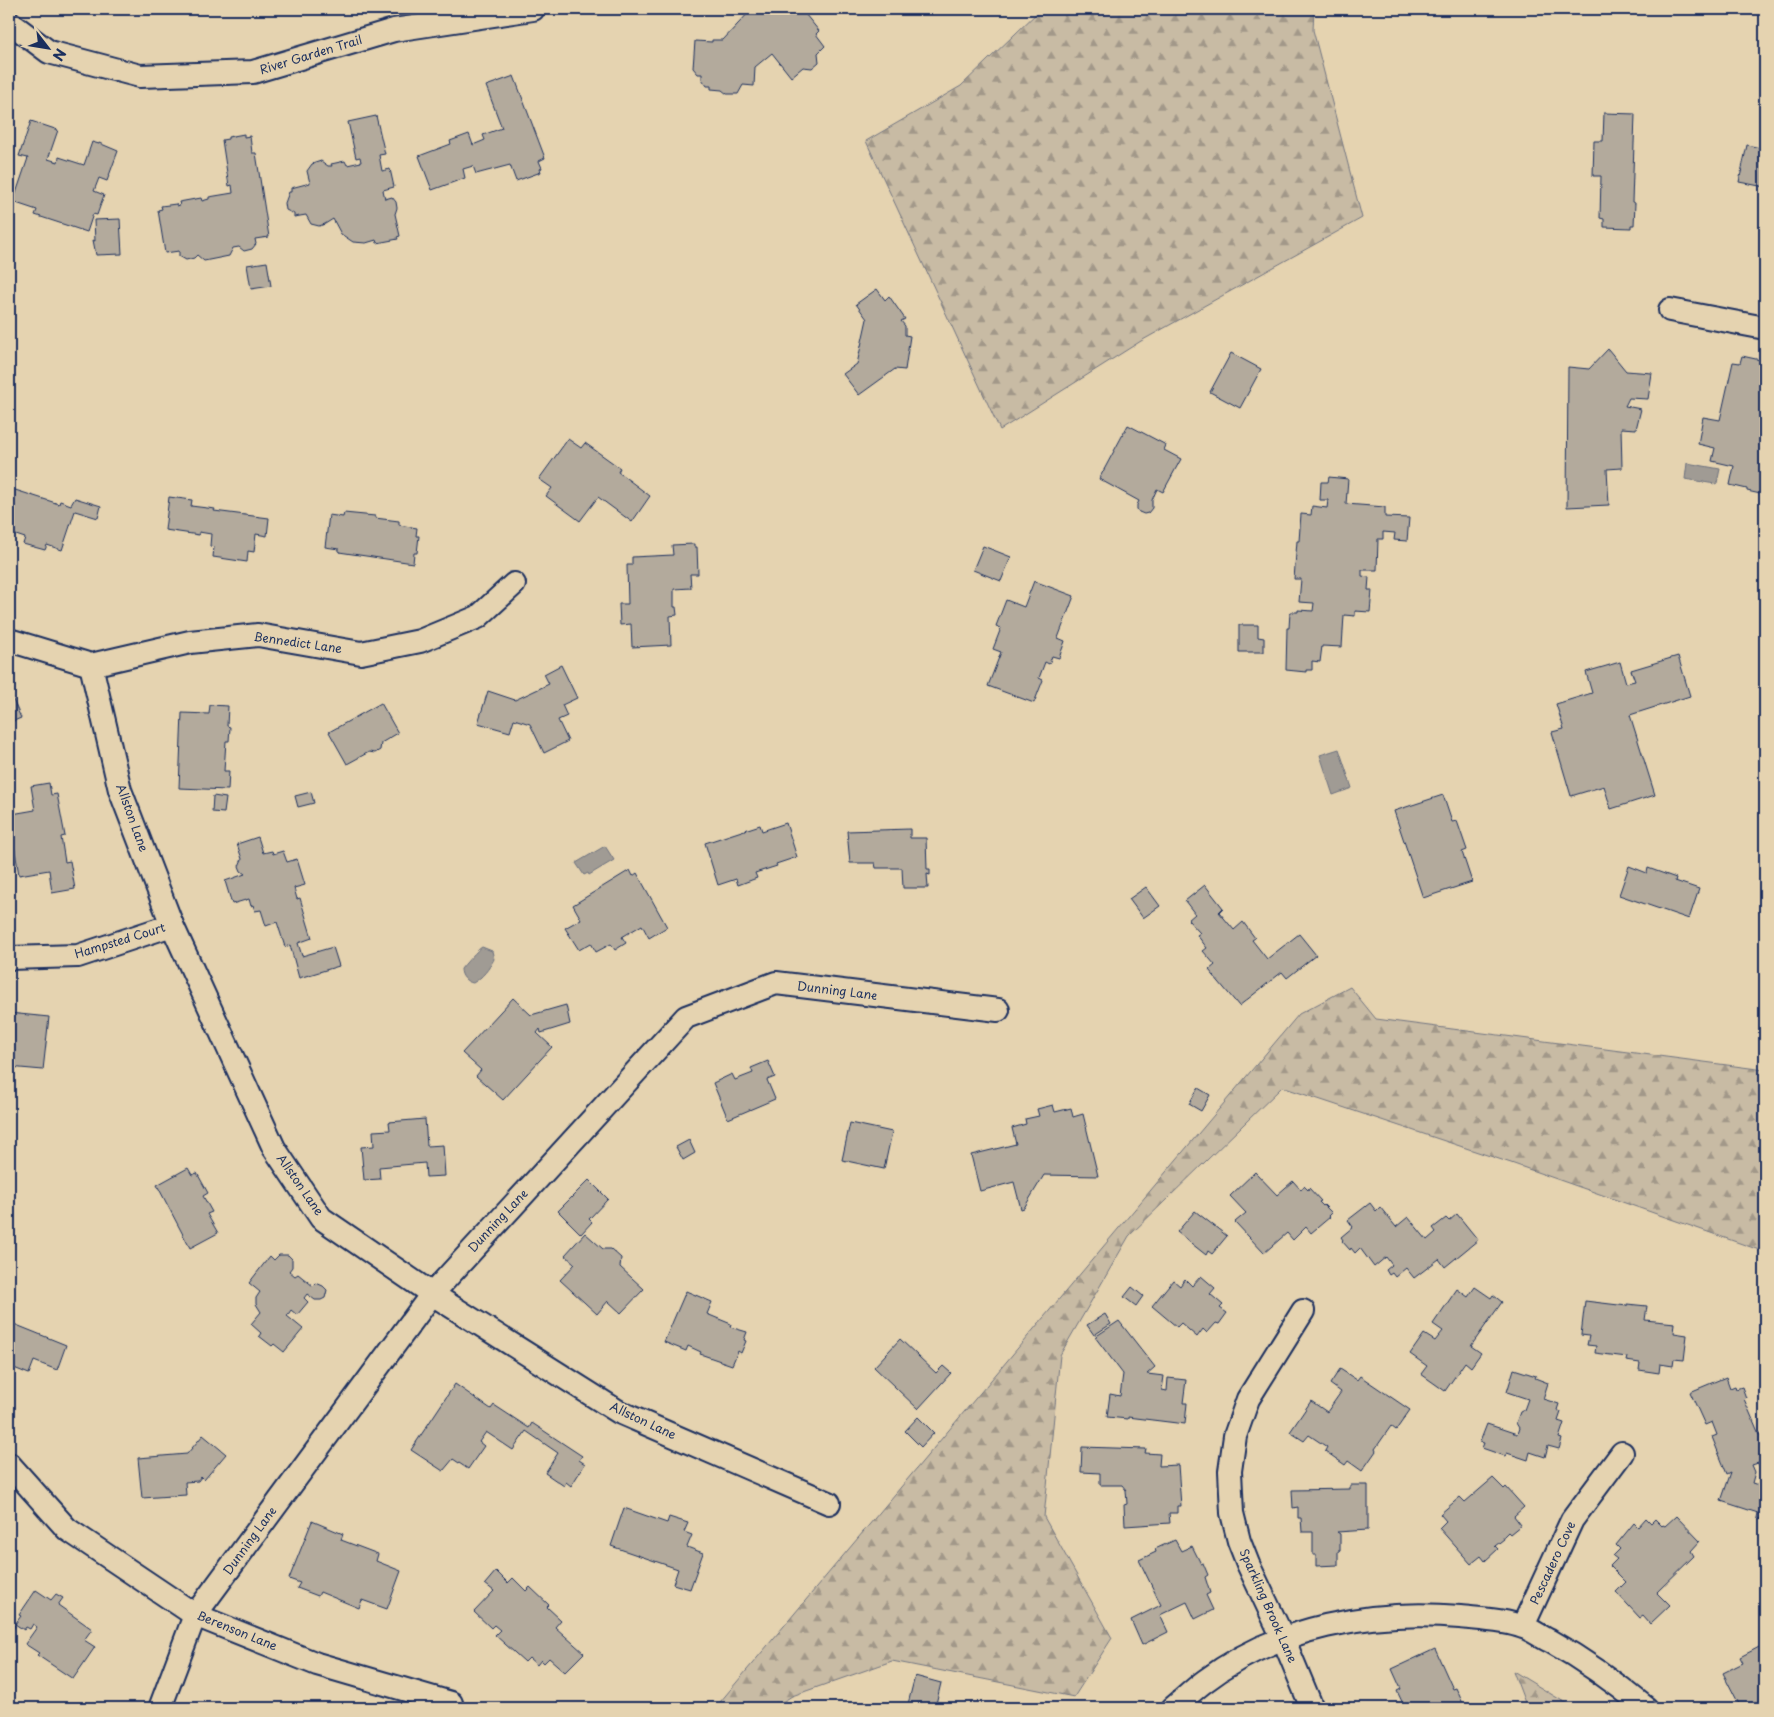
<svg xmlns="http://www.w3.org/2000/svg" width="1774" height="1717" viewBox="0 0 1774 1717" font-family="'Playpen Sans',sans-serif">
  <defs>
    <pattern id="forest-firs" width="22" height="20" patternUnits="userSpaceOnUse" patternTransform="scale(1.25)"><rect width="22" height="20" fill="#c8bba4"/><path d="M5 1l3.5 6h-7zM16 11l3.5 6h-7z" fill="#a29889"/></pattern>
  </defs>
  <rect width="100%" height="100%" fill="#e5d3b0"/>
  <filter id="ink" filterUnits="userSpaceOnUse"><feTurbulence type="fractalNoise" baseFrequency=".02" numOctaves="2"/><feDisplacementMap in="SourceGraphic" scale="10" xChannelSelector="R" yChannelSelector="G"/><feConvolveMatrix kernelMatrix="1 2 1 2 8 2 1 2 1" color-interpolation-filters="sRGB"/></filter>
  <g filter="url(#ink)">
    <!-- forest -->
    <g fill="url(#forest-firs)" stroke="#727581">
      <polygon points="1041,9 1314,9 1313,30 1362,218 1141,341 1000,430 866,141 961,86"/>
      <polygon points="1350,987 1376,1019 1765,1070 1765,1252 1511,1163 1282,1087 1129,1236 1060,1355 1044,1517 1112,1638 1074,1697 892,1661 792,1696 773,1708 715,1708 1299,1014"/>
      <polygon points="1513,1671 1574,1708 1527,1708"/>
    </g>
    <!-- water -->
    <g fill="#a09b94" stroke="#6b707e">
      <polygon points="1687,463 1720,469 1717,483 1715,484 1685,479"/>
      <polygon points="1339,749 1352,788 1333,795 1320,755"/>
      <polygon points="605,846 614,860 589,875 588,873 584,875 576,863"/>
      <path d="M482,947l10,4 2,8c-5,10 -11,18 -21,24 -7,-1 -12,-7 -12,-14 3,-4 17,-20 21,-22z"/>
    </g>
    <!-- building -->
    <g fill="#b3aa9c" stroke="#1b2f5e">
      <polygon points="752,9 801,9 819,31 816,34 825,46 818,53 819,62 812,68 803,67 791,77 772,53 755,67 754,86 743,85 738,94 727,94 722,90 711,89 711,86 707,86 702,79 702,74 698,74 693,68 695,41 712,42 712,40 723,40"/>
      <polygon points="514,76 545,158 539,161 542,168 540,169 541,172 516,181 510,165 476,174 473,166 463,169 465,178 432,190 419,156 451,144 450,141 469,134 473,145 485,140 483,135 502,128 486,86"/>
      <polygon points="1604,113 1635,114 1632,202 1635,203 1634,225 1631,225 1631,228 1604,227 1604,219 1600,218 1601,176 1593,176 1594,141 1603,141"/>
      <polygon points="376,116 385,154 379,155 382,171 390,169 394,187 383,190 385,199 392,197 396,202 397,208 395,214 400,236 397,237 398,239 377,243 376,240 366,243 353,242 341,234 333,219 325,224 319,226 311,224 306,215 294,217 294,214 286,210 285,203 289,192 291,192 291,188 310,183 307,171 312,164 321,161 328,166 332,166 331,164 345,161 347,165 361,162 360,157 356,158 348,122"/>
      <polygon points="31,121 58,130 48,159 58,162 59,157 84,165 92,142 99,144 99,143 118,151 107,181 99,178 94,191 104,195 97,215 93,214 87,232 35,215 37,210 13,202 28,158 19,156"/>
      <polygon points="244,134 244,137 250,136 252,153 256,153 269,237 255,239 256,244 252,249 244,251 239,247 233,248 229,256 204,261 197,255 194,258 186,260 179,256 179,251 165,253 158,210 162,209 161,206 176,204 177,206 180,205 179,202 201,198 202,201 209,199 209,197 233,193 232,185 229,186 222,140 228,139 228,137"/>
      <polygon points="1747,145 1765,149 1765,187 1739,182"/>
      <polygon points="120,219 122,254 96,255 93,240 95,241 94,220"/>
      <polygon points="267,262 271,286 251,289 247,265"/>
      <polygon points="877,289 885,300 889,296 905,319 901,321 905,326 905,335 910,336 905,370 895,369 859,395 843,374 857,364 867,319 856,304"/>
      <polygon points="1608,349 1626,371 1652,373 1648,399 1629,398 1625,406 1641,409 1636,429 1621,428 1622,468 1607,469 1609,505 1567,507 1568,367 1589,369"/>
      <polygon points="1231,353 1261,369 1240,408 1210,392"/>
      <polygon points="1742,356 1765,361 1765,495 1747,491 1747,489 1730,485 1734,466 1712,461 1715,448 1698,444 1703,417 1720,420 1733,362 1740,363"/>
      <polygon points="1128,425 1166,445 1164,450 1181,459 1163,492 1157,489 1152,500 1152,508 1148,513 1144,514 1139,512 1137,509 1137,505 1139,501 1099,479"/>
      <polygon points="568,439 581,448 585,443 620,468 618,472 650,496 632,522 598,497 580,521 546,496 552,488 539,479"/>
      <polygon points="1329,477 1348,479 1346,504 1385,507 1385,517 1409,518 1407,541 1394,540 1395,533 1383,532 1383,539 1378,539 1377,570 1362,570 1362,576 1369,577 1368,590 1372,590 1370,612 1355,611 1355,616 1344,615 1342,647 1322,646 1320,662 1312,661 1312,670 1306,670 1306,672 1286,670 1287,628 1289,628 1290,612 1298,612 1298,610 1313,611 1314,603 1299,602 1301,579 1294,579 1297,541 1299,541 1301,514 1311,515 1312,506 1327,508 1328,500 1320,500 1321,482 1328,482"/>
      <polygon points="9,488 59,504 60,501 71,505 75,498 101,506 98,518 75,511 62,550 47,545 45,550 23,544 25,538 10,533 14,517 9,515"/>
      <polygon points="169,497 192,500 191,506 215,509 214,511 269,518 267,536 256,534 254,552 248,551 247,562 213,557 214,547 210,546 211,534 199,532 199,535 165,530"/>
      <polygon points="344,513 375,516 375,518 399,521 399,525 417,528 416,536 419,536 417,553 414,553 413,563 339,552 339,549 325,547 329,515 343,517"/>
      <polygon points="694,544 694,547 697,547 698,574 690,574 691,588 674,589 674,607 676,607 677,615 670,616 671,645 632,647 631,624 620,625 619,604 628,604 627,565 632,565 632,557 673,555 672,545"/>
      <polygon points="983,546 1011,557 1001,581 973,570"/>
      <polygon points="1034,581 1074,596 1058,638 1065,641 1059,658 1052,656 1049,664 1045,662 1039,678 1043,680 1034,703 988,686 1001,652 993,649 1001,628 996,626 1006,600 1024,607"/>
      <polygon points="1239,625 1258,625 1258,637 1264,638 1264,652 1239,652"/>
      <polygon points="1678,656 1690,696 1630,715 1655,795 1611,809 1604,786 1571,796 1552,732 1564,729 1556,704 1592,693 1586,672 1620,662 1626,683 1635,681 1631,670"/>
      <polygon points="561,665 577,698 562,705 567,716 558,720 568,741 544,753 530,724 514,719 510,732 478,723 488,691 515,700 549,684 544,674"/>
      <polygon points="9,691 21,718 9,723"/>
      <polygon points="381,703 398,733 381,743 380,750 375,753 369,752 347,764 329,732"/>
      <polygon points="210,705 228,706 227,726 230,727 229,741 226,741 224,771 229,771 228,790 179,788 182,713 209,714"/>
      <polygon points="49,783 51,795 57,794 65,836 61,837 65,862 70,861 75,889 52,893 49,870 19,875 12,833 15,832 12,814 35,810 31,786"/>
      <polygon points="311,792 314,803 298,807 295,796"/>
      <polygon points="1443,795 1452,822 1457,821 1467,850 1462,852 1472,882 1423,898 1394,811"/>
      <polygon points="213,796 226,798 224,813 212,812"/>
      <polygon points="786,823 797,857 776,864 777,866 755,873 757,878 738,885 736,879 718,885 705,843 760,825 762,831"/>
      <polygon points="910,829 910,838 926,838 927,869 930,869 930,875 927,874 928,888 903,888 902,868 876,868 875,863 850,863 847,831"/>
      <polygon points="258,837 263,853 272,851 273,854 283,851 287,862 297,859 305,885 294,888 297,899 300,898 312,938 298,943 302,956 333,947 339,966 299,978 290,945 285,947 277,922 266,926 261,910 255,911 253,905 251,906 249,899 232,904 225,881 245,874 241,871 239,866 242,859 237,844"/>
      <polygon points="1629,866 1647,873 1648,868 1676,878 1675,881 1699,889 1689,919 1619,895"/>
      <polygon points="630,870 633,876 637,873 667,927 649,938 642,925 622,937 626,943 615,950 611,944 596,952 591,943 579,950 565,928 581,919 573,905"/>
      <polygon points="1205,885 1223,908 1219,912 1234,930 1243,922 1255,938 1252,940 1267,959 1299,934 1316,955 1287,978 1282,972 1239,1006 1209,970 1215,965 1203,951 1207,948 1197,935 1200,933 1188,920 1195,914 1185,901"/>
      <polygon points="1146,887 1160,906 1143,918 1129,899"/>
      <polygon points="513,998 531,1015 566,1005 570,1024 541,1033 540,1029 537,1033 552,1047 503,1100 476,1076 481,1070 462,1053"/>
      <polygon points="9,1013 49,1017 43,1070 9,1067"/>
      <polygon points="768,1061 775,1077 767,1080 775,1099 728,1119 713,1083 732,1074 735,1080 753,1073 751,1068"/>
      <polygon points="1198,1088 1210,1095 1201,1111 1189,1104"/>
      <polygon points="1053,1105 1055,1112 1071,1108 1073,1117 1083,1114 1098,1176 1044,1175 1024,1208 1021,1209 1014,1182 980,1191 971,1155 1016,1144 1012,1128 1026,1124 1025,1119 1039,1116 1037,1109"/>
      <polygon points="425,1119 427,1146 443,1145 445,1176 426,1177 425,1163 379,1167 380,1179 364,1180 361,1147 374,1146 373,1131 390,1130 389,1122"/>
      <polygon points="850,1123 892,1132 884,1169 842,1160"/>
      <polygon points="689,1140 695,1153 683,1160 676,1147"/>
      <polygon points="188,1168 192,1175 197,1173 208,1193 203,1196 212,1212 207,1214 218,1233 190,1248 157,1185"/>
      <polygon points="1255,1172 1277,1195 1293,1181 1301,1190 1304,1186 1308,1190 1309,1188 1321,1201 1319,1202 1323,1206 1324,1205 1332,1213 1329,1216 1330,1217 1311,1233 1306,1227 1293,1240 1287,1233 1264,1253 1235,1222 1246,1213 1230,1196"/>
      <polygon points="589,1180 608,1199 589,1219 592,1222 581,1234 558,1211"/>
      <polygon points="1370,1203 1376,1211 1380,1207 1396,1227 1408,1217 1427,1240 1436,1232 1433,1228 1446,1218 1449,1221 1457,1214 1478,1240 1445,1267 1439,1259 1414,1278 1406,1268 1395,1277 1392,1273 1389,1275 1386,1270 1392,1265 1386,1257 1374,1267 1360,1248 1355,1253 1351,1248 1350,1250 1342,1241 1343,1240 1341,1237 1353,1227 1348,1220"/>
      <polygon points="1195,1211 1227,1236 1212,1254 1208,1251 1206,1255 1177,1232"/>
      <polygon points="585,1233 603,1249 611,1249 621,1258 620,1267 644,1289 621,1313 608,1301 597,1314 560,1280 575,1264 565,1255"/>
      <polygon points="279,1255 288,1255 292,1259 292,1267 289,1271 295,1276 298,1274 313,1286 316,1283 323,1286 327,1290 325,1298 321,1300 315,1300 307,1294 304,1298 308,1302 297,1315 291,1310 287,1316 303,1329 284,1352 274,1344 272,1346 259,1336 261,1333 251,1324 261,1312 256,1304 256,1298 260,1292 249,1283 270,1256 274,1260"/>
      <polygon points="1201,1276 1215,1288 1210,1294 1223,1305 1220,1308 1227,1313 1219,1324 1216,1323 1207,1333 1203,1329 1197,1337 1181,1323 1177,1327 1152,1306 1173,1280 1180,1286 1185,1279 1192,1286"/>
      <polygon points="1132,1287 1143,1296 1136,1306 1124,1297"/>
      <polygon points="1475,1287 1491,1298 1493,1295 1502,1302 1471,1346 1481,1353 1471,1367 1465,1362 1445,1391 1421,1374 1427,1366 1410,1354 1424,1334 1435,1341 1443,1331 1433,1324 1457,1289 1468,1297"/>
      <polygon points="686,1291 712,1302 707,1314 731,1324 730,1327 747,1332 744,1340 746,1341 741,1353 738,1351 732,1365 703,1355 700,1354 701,1352 688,1346 686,1351 664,1342"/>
      <polygon points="1585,1301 1627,1306 1627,1304 1647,1306 1645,1320 1675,1323 1674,1333 1687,1335 1684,1360 1674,1359 1673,1366 1660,1364 1659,1373 1639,1370 1640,1363 1626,1361 1627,1357 1595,1353 1596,1346 1587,1345 1589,1336 1581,1335"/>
      <polygon points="1105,1314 1111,1324 1094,1335 1087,1325"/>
      <polygon points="1119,1321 1155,1367 1147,1374 1164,1376 1162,1390 1167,1391 1168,1378 1186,1380 1183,1403 1187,1403 1185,1424 1128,1417 1128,1419 1107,1417 1110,1394 1120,1396 1123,1374 1095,1337"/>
      <polygon points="9,1322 66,1345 57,1370 34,1361 29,1374 9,1366 11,1357 9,1357"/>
      <polygon points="900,1339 936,1373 943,1366 951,1373 918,1409 874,1367"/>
      <polygon points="1340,1369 1357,1380 1360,1376 1410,1410 1396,1430 1391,1426 1375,1449 1376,1451 1362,1471 1348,1461 1345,1465 1325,1451 1327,1447 1309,1435 1304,1441 1290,1432 1311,1401 1327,1412 1341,1392 1330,1384"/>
      <polygon points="1514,1369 1536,1376 1535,1378 1548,1383 1543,1399 1559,1404 1557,1410 1561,1412 1558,1421 1564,1423 1559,1438 1562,1439 1559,1449 1548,1446 1545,1457 1530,1452 1528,1460 1507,1453 1505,1456 1482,1448 1484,1443 1480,1442 1487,1424 1517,1434 1519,1428 1516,1423 1520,1412 1524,1410 1528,1399 1507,1392"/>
      <polygon points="1726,1377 1730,1388 1735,1386 1736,1389 1742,1387 1746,1398 1744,1399 1759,1434 1765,1431 1765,1468 1761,1470 1758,1463 1752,1465 1755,1472 1752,1483 1765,1487 1765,1521 1757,1518 1758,1513 1721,1501 1731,1472 1727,1474 1712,1437 1717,1435 1712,1422 1705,1425 1690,1392"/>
      <polygon points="455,1384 491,1409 494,1405 529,1428 532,1423 582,1456 579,1460 585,1464 571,1486 566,1482 564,1486 545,1473 558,1453 526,1431 513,1450 486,1432 479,1442 484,1446 468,1469 453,1459 443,1471 411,1450"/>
      <polygon points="918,1417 934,1433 921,1447 905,1431"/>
      <polygon points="203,1435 226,1454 204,1480 201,1477 198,1481 185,1482 186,1495 142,1498 138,1458 187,1454"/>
      <polygon points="1082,1447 1146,1449 1145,1453 1160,1454 1159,1466 1178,1465 1181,1506 1177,1506 1177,1513 1169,1513 1170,1523 1125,1526 1124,1505 1127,1504 1126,1490 1122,1485 1100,1485 1100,1473 1081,1472"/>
      <polygon points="1493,1478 1504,1489 1506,1487 1524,1507 1514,1516 1521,1525 1510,1534 1508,1532 1503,1537 1504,1539 1495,1546 1498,1549 1485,1561 1481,1556 1471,1564 1439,1528 1446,1521 1440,1514 1460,1497 1465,1502"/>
      <polygon points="1350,1485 1368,1485 1368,1530 1337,1532 1340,1534 1340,1551 1338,1551 1338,1565 1316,1566 1316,1555 1313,1555 1313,1532 1302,1532 1301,1518 1298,1518 1298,1507 1293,1508 1292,1490 1350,1489"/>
      <polygon points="624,1508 667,1523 669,1517 688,1523 684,1532 692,1535 687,1547 703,1553 690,1589 673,1584 678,1569 611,1546"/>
      <polygon points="1676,1516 1700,1541 1691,1551 1694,1556 1657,1592 1670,1605 1650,1624 1643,1616 1640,1618 1616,1592 1626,1582 1610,1566 1617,1559 1613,1556 1620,1549 1616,1545 1634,1523 1638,1527 1646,1518 1651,1523 1655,1519 1662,1526 1663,1525 1665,1526"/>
      <polygon points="312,1521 343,1534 341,1540 378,1554 376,1561 401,1571 387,1609 362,1600 359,1608 320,1592 318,1596 297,1588 300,1583 289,1579"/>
      <polygon points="1175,1540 1181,1551 1192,1546 1201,1564 1203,1563 1208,1575 1205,1577 1210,1593 1206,1595 1213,1610 1195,1619 1187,1602 1160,1615 1168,1632 1142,1645 1131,1620 1161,1605 1139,1560 1156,1552 1155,1549"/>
      <polygon points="496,1571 508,1583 513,1578 526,1591 530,1587 549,1605 547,1607 561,1620 555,1627 584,1653 565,1672 549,1658 544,1663 541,1660 537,1665 529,1658 525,1662 495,1635 500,1630 494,1625 491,1628 474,1612 494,1591 485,1584"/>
      <polygon points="36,1590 51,1600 56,1594 63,1598 58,1605 92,1629 84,1640 95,1647 73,1679 37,1655 39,1653 25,1644 37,1627 33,1624 30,1629 26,1627 24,1630 15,1624 21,1616 19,1615"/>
      <polygon points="9,1622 15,1626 9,1637"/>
      <polygon points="1765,1644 1765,1705 1759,1708 1756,1702 1741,1708 1723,1673 1743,1663 1740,1657"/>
      <polygon points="1435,1649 1453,1689 1456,1688 1465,1708 1405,1708 1397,1691 1401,1689 1392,1669"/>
      <polygon points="915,1676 941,1683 935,1708 907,1708"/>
    </g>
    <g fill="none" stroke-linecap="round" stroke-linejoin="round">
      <!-- minor casing -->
      <g stroke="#1b2f5e" stroke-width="26">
        <g id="minor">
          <polyline points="9,22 49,52 140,76 253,72 394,30 533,9"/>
          <polyline points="1670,310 1765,328"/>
          <polyline points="9,640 91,665 190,642 258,635 361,653 420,641 478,617 514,584"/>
          <polyline points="91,665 120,790 172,925 274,1148 321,1218 432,1294 619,1412 829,1503"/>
          <polyline points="9,958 78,956 172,925"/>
          <polyline points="1303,1311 1248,1399 1235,1436 1230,1471 1232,1513 1239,1541 1248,1564 1283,1638 1312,1708"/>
          <polyline points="9,1464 67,1529 195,1615 317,1664 451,1703"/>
          <polyline points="1523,1626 1572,1520 1622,1453"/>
          <polyline points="160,1708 195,1615 432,1294 686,1017 776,983 998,1010"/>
          <path d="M1173,1708c11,-9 21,-19 32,-27 71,-54 168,-72 255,-64 18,2 46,3 63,10 10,3 18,10 27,14 34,19 66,42 96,67"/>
        </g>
      </g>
      <!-- minor -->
      <use href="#minor" stroke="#e5d3b0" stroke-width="22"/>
    </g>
  </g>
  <g text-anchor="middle" stroke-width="4" stroke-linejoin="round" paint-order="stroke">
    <!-- street labels -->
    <g font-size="12" fill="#1b2f5e" stroke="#e5d3b0">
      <text transform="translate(311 55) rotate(-17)" y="4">River Garden Trail</text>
      <text transform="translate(298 643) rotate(8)" y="4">Bennedict Lane</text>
      <text transform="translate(132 818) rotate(70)" y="4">Allston Lane</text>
      <text transform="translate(120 941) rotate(-17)" y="4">Hampsted Court</text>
      <text transform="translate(837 991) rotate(7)" y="4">Dunning Lane</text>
      <text transform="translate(300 1185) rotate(55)" y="4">Allston Lane</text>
      <text transform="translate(498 1221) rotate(-47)" y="4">Dunning Lane</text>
      <text transform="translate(643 1421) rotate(25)" y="4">Allston Lane</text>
      <text transform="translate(250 1541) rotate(-54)" y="4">Dunning Lane</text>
      <text transform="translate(1553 1563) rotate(-65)" y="4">Pescadero Cove</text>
      <text transform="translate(1268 1606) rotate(66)" y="4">Sparkling Brook Lane</text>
      <text transform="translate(237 1631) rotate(22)" y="4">Berenson Lane</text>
    </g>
  </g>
  <!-- margin -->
  <rect width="1774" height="1717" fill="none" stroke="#e5d3b0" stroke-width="30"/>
  <rect x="15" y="15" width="1744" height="1687" fill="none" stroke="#1b2f5e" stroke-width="2" filter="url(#ink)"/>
  <!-- north arrow -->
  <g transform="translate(48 48) rotate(121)" stroke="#e5d3b0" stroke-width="4" paint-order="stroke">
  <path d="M0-4L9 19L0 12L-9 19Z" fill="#1b2f5e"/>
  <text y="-8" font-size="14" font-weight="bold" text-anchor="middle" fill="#1b2f5e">N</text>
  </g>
</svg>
